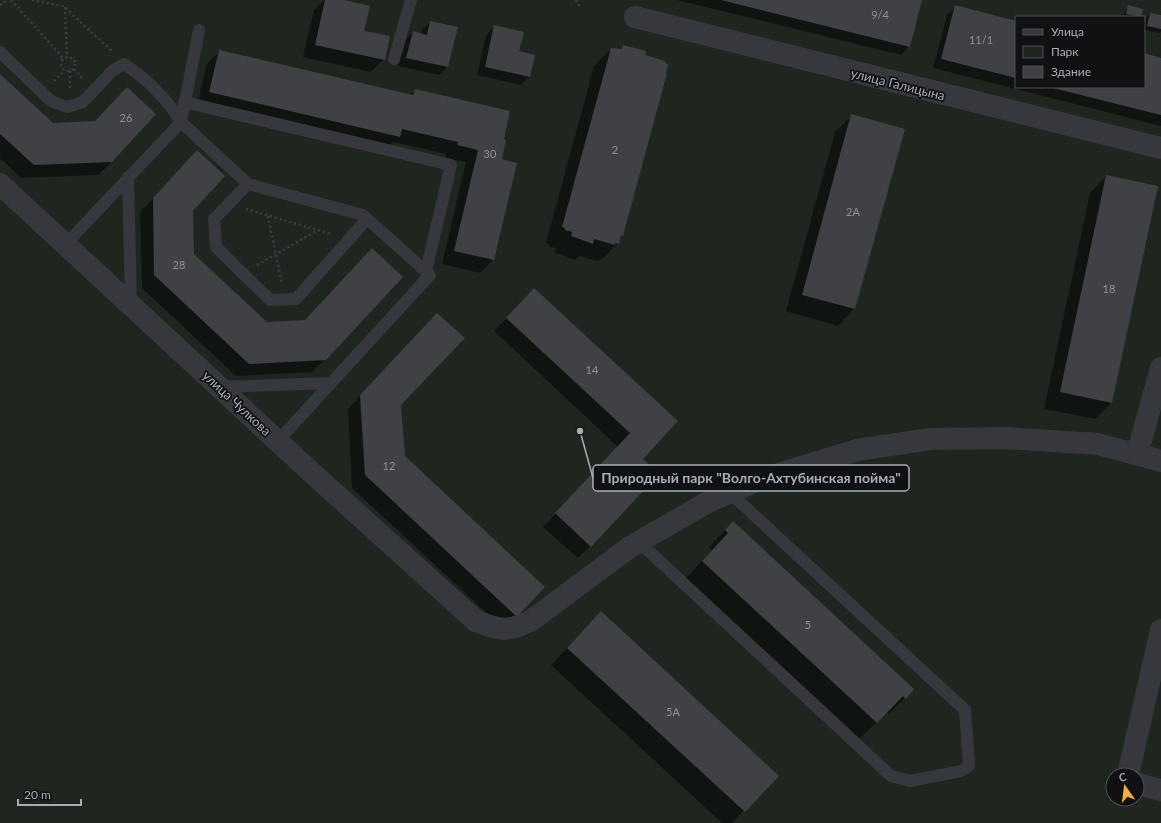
<svg xmlns="http://www.w3.org/2000/svg" width="1161" height="823" viewBox="0 0 1161 823" font-family="Lato,sans-serif">
  <rect width="100%" height="100%" fill="#161618"/>
  <!-- green -->
  <path fill="#1e261f" fill-rule="evenodd" d="M0,0h1161v823h-1161zM1016,17h128v70h-128zM1113,775h24v24h-24z"/>
  <!-- shadow -->
  <g fill="#0007">
    <polygon points="324,0 339,0 384,59 371,72 303,57 314,10"/>
    <polygon points="677,0 921,0 909,46 901,55"/>
    <polygon points="955,7 1016,22 1016,87 1144,87 1144,55 1161,59 1161,126 933,68 947,15"/>
    <polygon points="1129,7 1142,10 1140,17 1123,17 1125,11"/>
    <polygon points="1150,14 1161,16 1161,32 1159,33 1144,30 1146,18"/>
    <polygon points="430,22 457,28 447,67 439,75 398,66 404,41 413,32 421,34 422,30"/>
    <polygon points="495,26 518,52 529,76 521,85 477,75 486,35"/>
    <polygon points="624,46 622,235 618,243 601,260 597,261 579,256 575,260 555,253 556,248 549,247 549,244 546,243 594,66 611,49 620,50"/>
    <polygon points="220,51 410,95 415,90 502,140 500,160 516,163 493,260 480,273 442,264 466,162 445,158 446,154 393,142 386,149 197,104 207,64"/>
    <polygon points="0,75 53,124 112,162 98,175 21,178 0,158"/>
    <polygon points="852,116 903,130 854,309 838,326 786,311 835,132"/>
    <polygon points="185,164 192,211 193,255 266,323 325,359 312,372 236,376 142,288 140,212"/>
    <polygon points="1106,176 1111,403 1095,419 1044,409 1090,193"/>
    <polygon points="522,302 677,421 641,459 590,546 578,558 543,527 618,447 494,331"/>
    <polygon points="425,327 400,405 404,457 544,587 504,629 352,488 348,409"/>
    <polygon points="733,522 905,698 889,714 886,712 860,739 686,578 712,550 709,547"/>
    <polygon points="585,629 777,776 732,823 722,823 551,665"/>
  </g>
  <!-- building -->
  <g fill="#404145">
    <polygon points="325,0 344,0 370,6 364,31 390,36 385,60 315,45"/>
    <polygon points="721,0 922,0 910,47"/>
    <polygon points="955,5 1016,21 1016,78 941,59"/>
    <polygon points="1128,5 1143,9 1141,17 1126,14"/>
    <polygon points="1150,13 1161,15 1161,29 1147,26"/>
    <polygon points="430,21 458,27 448,67 406,58 413,31 427,35"/>
    <polygon points="494,25 524,32 519,51 535,55 530,77 485,67"/>
    <polygon points="623,45 646,51 645,55 665,61 665,63 668,64 666,73 667,73 623,236 621,235 619,244 615,243 615,245 594,239 593,244 571,236 572,232 565,230 565,228 562,227 611,48 622,49"/>
    <polygon points="219,50 413,95 415,89 510,111 504,139 506,140 502,159 517,163 494,260 454,251 478,150 457,145 458,142 402,129 400,137 209,92"/>
    <polygon points="1144,53 1161,58 1161,115 1053,88 1144,87"/>
    <polygon points="0,74 53,123 95,121 127,87 156,114 112,162 34,165 0,134"/>
    <polygon points="851,114 905,129 855,309 802,295"/>
    <polygon points="197,150 225,176 193,211 194,254 267,322 305,320 372,248 403,277 326,360 249,364 154,275 153,198"/>
    <polygon points="1106,175 1158,186 1112,403 1060,392"/>
    <polygon points="534,288 678,421 643,459 659,474 591,547 555,513 630,433 506,318"/>
    <polygon points="437,313 465,338 401,405 405,456 545,587 517,617 365,475 360,395"/>
    <polygon points="733,521 914,689 906,699 903,696 877,723 702,561 728,533 725,530"/>
    <polygon points="601,611 779,776 745,812 567,648"/>
  </g>
  <g fill="none" stroke-linecap="round" stroke-linejoin="round">
    <!-- path -->
    <g stroke="#3d3f44" stroke-width="2.5" stroke-dasharray="2 3" stroke-linecap="butt">
      <polyline points="11,0 63,58"/>
      <polyline points="32,0 63,6 113,52"/>
      <polyline points="576,0 581,9"/>
      <polyline points="0,5 7,0"/>
      <polyline points="65,7 67,56"/>
      <circle cx="68" cy="64" r="7"/>
      <polyline points="74,69 83,79"/>
      <polyline points="70,71 70,89"/>
      <polyline points="54,81 65,70"/>
      <polyline points="246,209 331,234"/>
      <polyline points="268,216 282,284"/>
      <polyline points="257,265 318,230"/>
    </g>
    <!-- service -->
    <g stroke="#37383d" stroke-width="12">
      <polyline points="199,30 181,122 248,184 363,215 430,275 278,441"/>
      <path d="M0,52l51,49 16,6 16,-5 29,-31 12,-7c22,14 44,36 57,58l-116,123"/>
      <polyline points="394,59 411,0"/>
      <polyline points="184,102 451,165 426,271"/>
      <polyline points="128,177 131,306"/>
      <polyline points="248,184 214,219 216,247 270,300 296,299 367,219"/>
      <polyline points="219,387 331,383"/>
      <polyline points="639,542 891,776 910,781 961,771 969,766 965,710 729,492"/>
    </g>
    <!-- minor -->
    <g stroke="#37383d" stroke-width="22">
      <polyline points="635,17 1161,148"/>
      <path d="M0,184l311,288 165,149c25,10 32,11 56,-1l98,-73 78,-45 51,-22 98,-30 74,-11 74,-1 93,6 63,17"/>
      <polyline points="1137,455 1161,368"/>
      <polyline points="1128,775 1161,630"/>
      <polyline points="1137,784 1161,790"/>
    </g>
  </g>
  <g text-anchor="middle" stroke-width="3.5" stroke-linejoin="round" paint-order="stroke">
    <!-- number labels -->
    <g font-size="11" fill="#8e929b">
      <text x="880" y="19">9/4</text>
      <text x="981" y="44">11/1</text>
      <text x="126" y="122">26</text>
      <text x="615" y="154">2</text>
      <text x="490" y="158">30</text>
      <text x="853" y="216">2А</text>
      <text x="179" y="269">28</text>
      <text x="1109" y="293">18</text>
      <text x="592" y="374">14</text>
      <text x="389" y="470">12</text>
      <text x="808" y="629">5</text>
      <text x="673" y="716">5А</text>
    </g>
    <!-- street labels -->
    <g font-size="13" fill="#a8adb8" stroke="#111113">
      <text transform="translate(898 84) rotate(14)" y="5">улица Галицына</text>
      <text transform="translate(237 403) rotate(43)" y="5">улица Чулкова</text>
    </g>
  </g>
  <!-- callouts -->
  <path fill="none" stroke="#a8adb8" stroke-width="1.5" d="M580 431L593 478"/>
  <circle fill="#a8adb8" stroke="#111113" stroke-width="1.5" cx="580" cy="431" r="4"/>
  <rect fill="#111113" stroke="#a8adb8" stroke-width="1.5" x="593" y="465" width="316" height="26" rx="4"/>
  <g font-size="14" text-anchor="middle" font-weight="bold" fill="#a8adb8">
    <text x="751" y="483">Природный парк "Волго-Ахтубинская пойма"</text>
  </g>
  <!-- legend -->
  <rect x="1015" y="16" width="130" height="72" fill="#111113" stroke="#4d4f55"/>
  <rect x="1023" y="29" width="20" height="6" fill="#37383d" stroke="#4d4f55"/>
  <text x="1051" y="36" font-size="12" fill="#a8adb8">Улица</text>
  <rect x="1023" y="46" width="20" height="12" fill="#1e261f" stroke="#4d4f55"/>
  <text x="1051" y="56" font-size="12" fill="#a8adb8">Парк</text>
  <rect x="1023" y="66" width="20" height="12" fill="#404145" stroke="#4d4f55"/>
  <text x="1051" y="76" font-size="12" fill="#a8adb8">Здание</text>
  <!-- north arrow -->
  <g transform="translate(1125 787) rotate(346)"><circle r="19" fill="#111113" stroke="#4d4f55"/>
  <path d="M0-3L7 15L0 10L-7 15Z" fill="#f2b134"/>
  <text y="-6" font-size="11" font-weight="bold" text-anchor="middle" fill="#a8adb8">С</text>
  </g>
  <!-- scale -->
  <path d="M18 799v6h63v-6" fill="none" stroke="#a8adb8" stroke-width="2"/>
  <text x="24" y="799" font-size="12" fill="#a8adb8" stroke="#111113" stroke-width="3" paint-order="stroke">20 m</text>
</svg>
